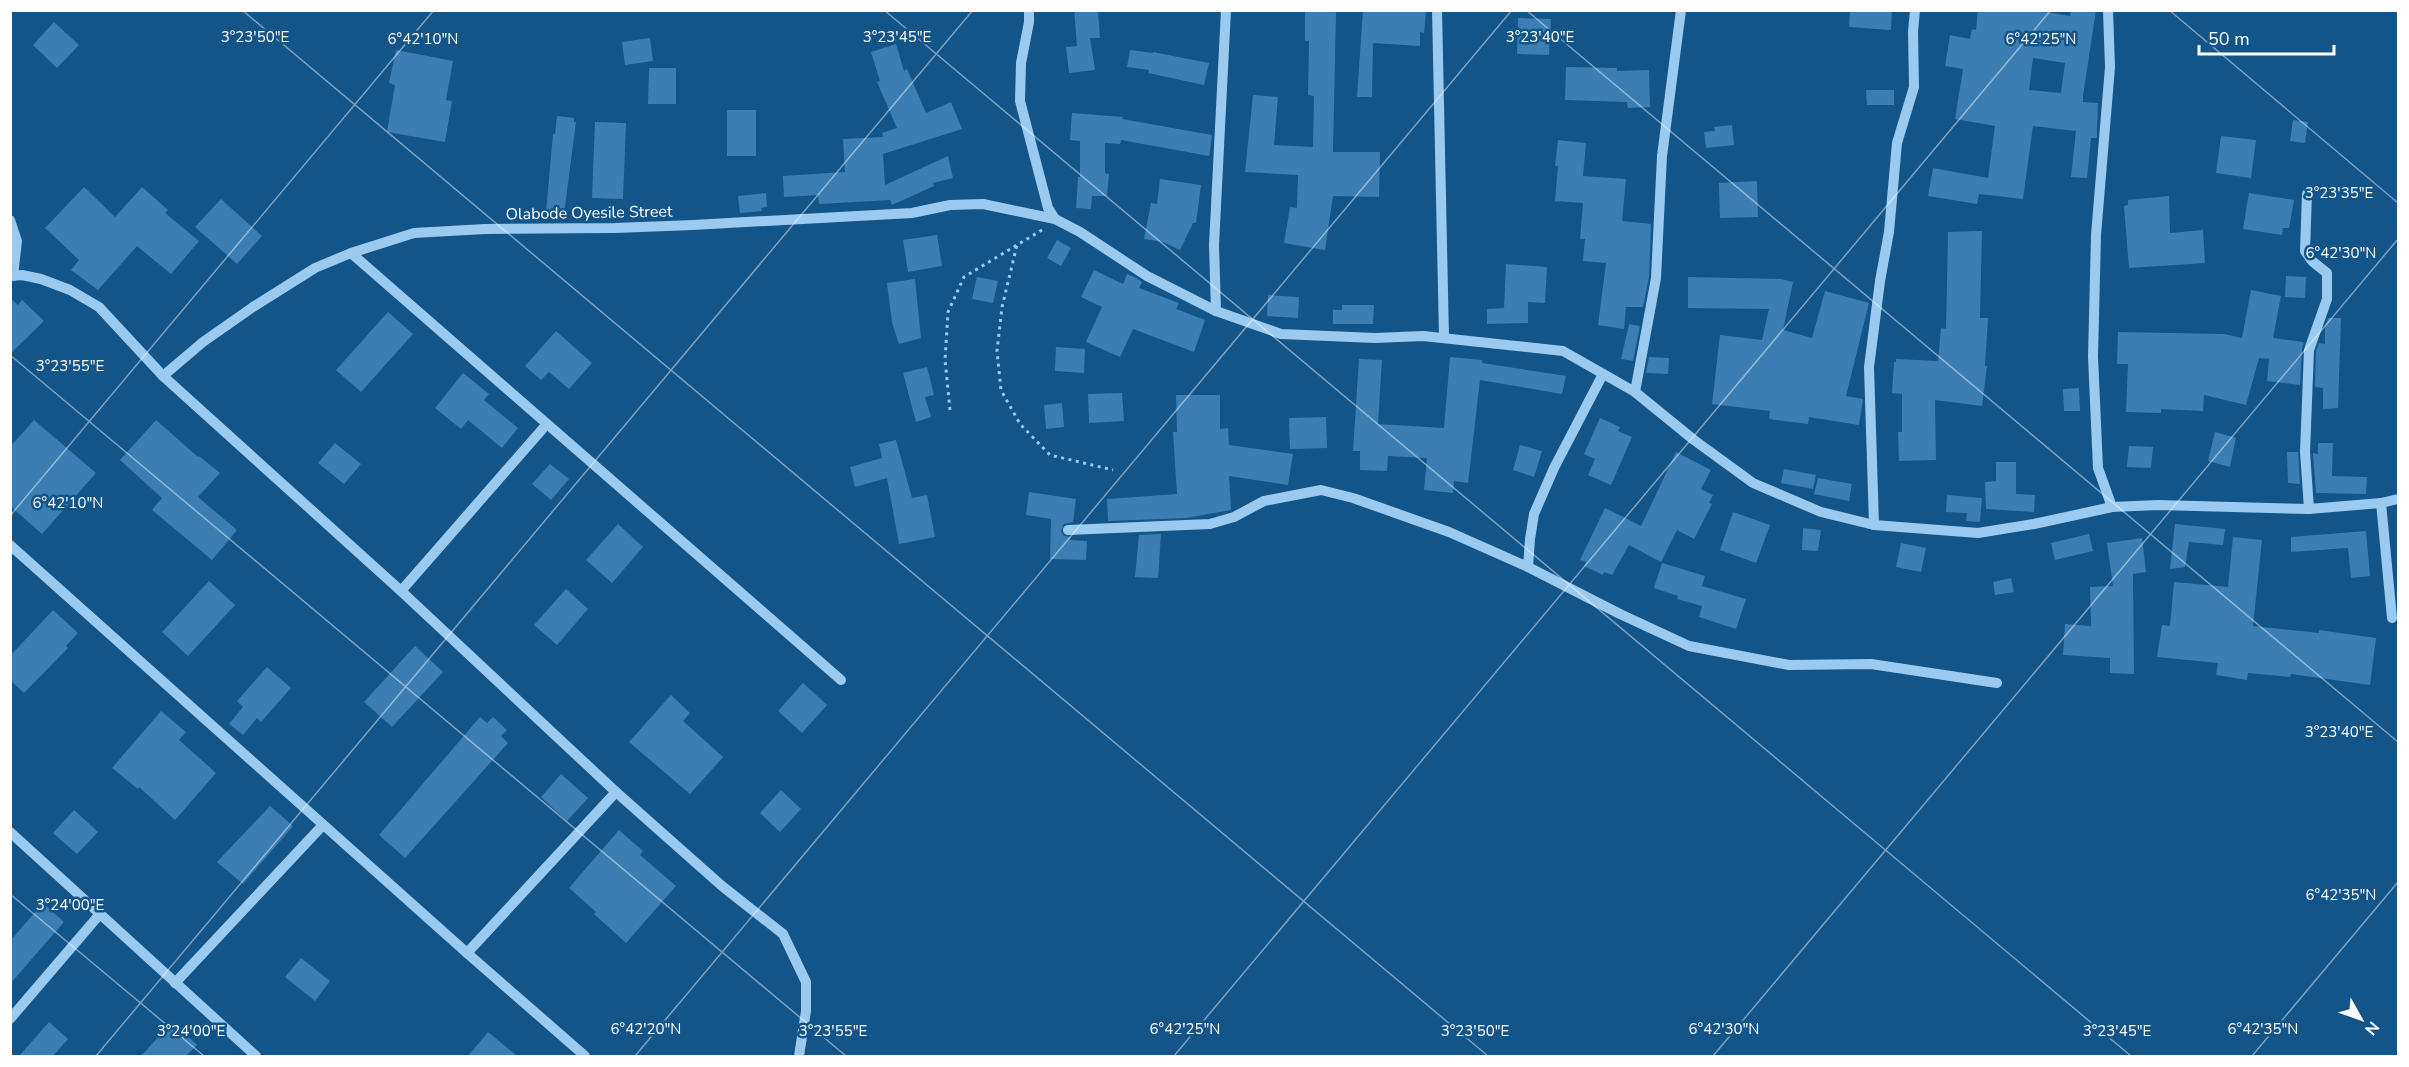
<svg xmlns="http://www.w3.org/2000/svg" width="2409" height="1067" viewBox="0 0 2409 1067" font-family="'Nunito Sans',sans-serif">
  <rect width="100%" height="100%" fill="#135489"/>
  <!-- building -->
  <g fill="#3c7eb3" fill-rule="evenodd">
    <polygon points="1074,10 1098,10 1100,38 1090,38 1095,70 1069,73 1066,47 1077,46"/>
    <polygon points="1305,10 1336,10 1333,152 1380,152 1379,197 1333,196 1325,250 1284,243 1290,207 1297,208 1298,175 1245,172 1253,95 1278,97 1274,145 1313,147 1314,96 1308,95 1309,41 1305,41"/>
    <polygon points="1363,10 1426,11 1424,33 1420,32 1420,46 1373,43 1372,97 1357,97"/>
    <polygon points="1850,10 1892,10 1891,30 1849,27"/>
    <path d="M1978,10h56l36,6 1,-6h25l-13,86v6l15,1 -1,26v9h-6l-4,40 -16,-1 5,-46 -43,-5 -10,73 -44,-5 -2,10 -49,-8 5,-28 55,10 7,-52 -40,-7 8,-50 -18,-3 5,-31 20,4 2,-10 4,1zM2033,58l32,5 -4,30 -32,-3z"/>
    <polygon points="1518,18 1551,19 1549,55 1517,54"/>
    <polygon points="54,22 79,45 57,68 33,45"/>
    <polygon points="650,38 653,61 625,65 622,42"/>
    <polygon points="896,44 904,71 907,69 926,113 951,102 962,129 883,154 885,185 948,156 953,178 933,183 934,186 892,205 890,200 819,204 818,195 784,197 783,176 845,172 843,139 883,137 882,133 897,128 877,82 880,81 871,52"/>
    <polygon points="396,50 453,61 446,100 452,101 445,142 387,132 395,85 389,83"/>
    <polygon points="1130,50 1153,53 1153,52 1209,63 1204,85 1148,73 1149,70 1127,67"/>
    <polygon points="1566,67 1617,68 1617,71 1649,70 1650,107 1628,108 1627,102 1565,100"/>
    <polygon points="649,68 676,68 676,104 648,104"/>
    <polygon points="1866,90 1894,90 1894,105 1867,105"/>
    <rect x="727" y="110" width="29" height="46"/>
    <polygon points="1072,113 1123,117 1122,119 1212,135 1209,156 1121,140 1120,144 1105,143 1105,173 1109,174 1107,196 1092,196 1091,209 1076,208 1078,177 1080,177 1080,141 1070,140"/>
    <polygon points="557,116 574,118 574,122 576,122 564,214 546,212 553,134 555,134"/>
    <polygon points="2293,120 2308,122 2305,143 2290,141"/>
    <polygon points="595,122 626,123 623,199 592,198"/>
    <polygon points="1732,125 1734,145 1706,148 1704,132 1715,131 1714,127"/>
    <polygon points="2221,136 2256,140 2251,178 2216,173"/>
    <polygon points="1558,140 1586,143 1583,176 1626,179 1622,221 1651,224 1649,277 1643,307 1626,307 1624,329 1598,325 1606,263 1583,261 1585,239 1580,239 1583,203 1555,201 1558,166 1555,166"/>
    <polygon points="1160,179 1201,185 1196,223 1193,223 1180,250 1163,242 1144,239 1151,203 1157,204"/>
    <polygon points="1757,181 1758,217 1720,218 1719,183"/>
    <polygon points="84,187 115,217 142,187 168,210 165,213 199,241 171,274 137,246 98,290 71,270 79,260 45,228"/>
    <polygon points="766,193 767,207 761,208 762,211 740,213 738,196"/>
    <polygon points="2249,193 2294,200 2289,228 2283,228 2282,235 2243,229"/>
    <polygon points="2169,196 2170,233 2203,230 2205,263 2129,268 2124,206 2128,205 2128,200"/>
    <polygon points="221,199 262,236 237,264 195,227"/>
    <polygon points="1982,231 1980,318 1988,318 1985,366 1987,366 1982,406 1935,400 1936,460 1899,461 1898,432 1902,432 1902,394 1892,393 1894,362 1896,362 1896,359 1938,361 1941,328 1946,329 1948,232"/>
    <polygon points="937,235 942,266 908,272 903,240"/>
    <polygon points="1057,240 1071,248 1061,266 1047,258"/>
    <polygon points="1506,264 1547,267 1545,303 1528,302 1528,323 1487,324 1487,309 1504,308"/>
    <polygon points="1094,270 1123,284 1127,274 1138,279 1142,282 1139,288 1179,303 1176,309 1205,320 1194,352 1133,329 1120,357 1086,342 1102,307 1081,297"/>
    <polygon points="2286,276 2306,277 2305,298 2285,297"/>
    <polygon points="977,277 998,281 993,303 972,299"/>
    <polygon points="1688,277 1781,279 1793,282 1783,330 1812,338 1825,291 1869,303 1846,396 1863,399 1859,425 1809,417 1808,424 1769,419 1770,411 1712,404 1720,335 1762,340 1769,309 1688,308"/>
    <polygon points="915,279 921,338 899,344 892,322 887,283"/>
    <polygon points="2251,290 2281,296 2273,338 2304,342 2302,349 2300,385 2267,381 2269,359 2259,358 2246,405 2204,395 2203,411 2161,409 2161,413 2126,412 2128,364 2117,364 2118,332 2224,334 2242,338"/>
    <polygon points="1268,295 1299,297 1298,318 1267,316"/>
    <polygon points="10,298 18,305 22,300 44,321 10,354"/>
    <polygon points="1342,305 1374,305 1373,324 1333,324 1333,310 1342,310"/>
    <polygon points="388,312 413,334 361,392 336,370"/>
    <polygon points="2328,318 2341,318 2338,408 2323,409 2323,388 2315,387 2316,351 2319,343 2325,344 2325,327"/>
    <polygon points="1629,324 1640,326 1633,361 1621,359"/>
    <polygon points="556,331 592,363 569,389 549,372 541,380 525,366"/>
    <polygon points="1056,347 1085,349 1084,373 1055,371"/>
    <polygon points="1450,357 1482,360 1482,363 1566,376 1562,394 1480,380 1468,483 1454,481 1453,493 1424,490 1427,458 1388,456 1387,471 1360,470 1360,451 1353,451 1359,359 1382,360 1378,424 1444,428"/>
    <polygon points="1649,357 1669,358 1668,374 1646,373"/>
    <polygon points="927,367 934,395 925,397 931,417 916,422 903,373"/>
    <polygon points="463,373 489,394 484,400 518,428 502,448 468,420 461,429 435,408"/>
    <polygon points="2079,388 2080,411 2064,411 2063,389"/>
    <polygon points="1122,393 1124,421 1089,423 1088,394"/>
    <polygon points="1176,395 1220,395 1220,429 1228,428 1229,445 1293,454 1288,485 1229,476 1231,510 1186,518 1108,521 1107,499 1177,494 1173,432 1177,432"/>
    <polygon points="1062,403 1064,427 1046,429 1044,405"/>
    <polygon points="1326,417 1327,448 1290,449 1289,418"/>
    <polygon points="1600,418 1620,427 1618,431 1632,437 1611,485 1588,475 1595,459 1584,454"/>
    <polygon points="34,420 96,473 42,534 10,506 10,447"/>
    <polygon points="156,420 198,457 199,456 220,473 198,497 237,530 212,560 152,510 162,498 120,460"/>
    <polygon points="2215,432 2236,438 2230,467 2208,461"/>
    <polygon points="896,440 912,498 927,495 935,537 899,544 887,478 855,487 850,467 882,458 879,444"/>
    <polygon points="335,443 361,464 344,484 318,463"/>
    <polygon points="2318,443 2333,443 2332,476 2367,477 2366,494 2316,493 2313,453 2318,454"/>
    <polygon points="1520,445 1542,451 1534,477 1513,470"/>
    <polygon points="2129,446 2153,447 2151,468 2127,467"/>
    <polygon points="1676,452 1711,470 1701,489 1713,495 1709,503 1712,504 1694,539 1677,530 1661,562 1629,545 1612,575 1604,572 1603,575 1584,566 1586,562 1580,560 1605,508 1641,526"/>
    <polygon points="2287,452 2298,452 2300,484 2288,483"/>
    <polygon points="1996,462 2016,462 2016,494 2035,495 2034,512 1986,509 1985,482 1996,481"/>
    <polygon points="550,464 569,479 551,500 532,484"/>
    <polygon points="1784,469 1816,475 1813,489 1781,483"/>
    <polygon points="1818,478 1852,484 1849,501 1814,494"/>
    <polygon points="1029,492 1076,499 1073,522 1064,524 1061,531 1064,536 1071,537 1070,540 1087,541 1086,560 1050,559 1051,519 1026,515"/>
    <polygon points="1947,495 1982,498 1980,522 1966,521 1967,513 1946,512"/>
    <polygon points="1733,512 1770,525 1756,563 1720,550"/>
    <polygon points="618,524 643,547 612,583 586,560"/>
    <polygon points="2175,524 2225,529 2223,545 2189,542 2185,567 2170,569"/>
    <polygon points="1803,528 1821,530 1818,551 1802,550"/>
    <polygon points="2366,531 2370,576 2351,578 2348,548 2291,552 2291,537"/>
    <polygon points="1161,534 1158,578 1135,577 1139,535"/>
    <polygon points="2089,534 2093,551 2055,560 2051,543"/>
    <polygon points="2233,537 2262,540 2253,626 2319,633 2319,630 2376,638 2370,685 2291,674 2290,677 2248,673 2247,680 2216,675 2218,663 2157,657 2162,625 2170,626 2174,582 2228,587"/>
    <polygon points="2142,538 2146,572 2133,574 2134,674 2110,673 2110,658 2063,655 2065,624 2091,626 2090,587 2113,586 2107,543"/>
    <polygon points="1901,543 1926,548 1921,572 1896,567"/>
    <polygon points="1662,563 1705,576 1702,586 1746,599 1736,629 1699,617 1702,606 1677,599 1678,596 1654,588"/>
    <polygon points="2011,578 2014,592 1995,595 1993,582"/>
    <polygon points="209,581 235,605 188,656 162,632"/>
    <polygon points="566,589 588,609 557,645 534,625"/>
    <polygon points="53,610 78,633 66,646 68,648 24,693 10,680 10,656"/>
    <polygon points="415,646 443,672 392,727 364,702"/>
    <polygon points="267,667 291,688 261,722 257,718 243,735 229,724 243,707 237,701"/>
    <polygon points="803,683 827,705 802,733 778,711"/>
    <polygon points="671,695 690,713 683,721 723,757 690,794 629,742"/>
    <polygon points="161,711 186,732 179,740 216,773 175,820 139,787 138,789 112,768"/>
    <polygon points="480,717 487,723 493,717 507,730 501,736 508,743 405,858 379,835"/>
    <polygon points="561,774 588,798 567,821 541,797"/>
    <polygon points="781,790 801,809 780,832 760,813"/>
    <polygon points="270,806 293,826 243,884 217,862"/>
    <polygon points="74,810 98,832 77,854 53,833"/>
    <polygon points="619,830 643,851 640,855 676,886 626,943 594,914 596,912 569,888"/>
    <polygon points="43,903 64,922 10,984 10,941"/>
    <polygon points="301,958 330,981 315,1001 285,977"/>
    <polygon points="49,1022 68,1039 53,1056 19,1056"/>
    <polygon points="172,1022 197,1045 186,1056 141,1056"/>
    <polygon points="488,1032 517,1056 468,1056"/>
  </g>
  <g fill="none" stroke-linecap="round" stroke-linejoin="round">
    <!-- path -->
    <g stroke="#9acaf0" stroke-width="3" stroke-dasharray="3 4.5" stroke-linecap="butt">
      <polyline points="1042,230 1017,245 1002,307 997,351 1001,390 1020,424 1050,455 1113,470"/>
      <polyline points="950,410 945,360 948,312 964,277 1017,245"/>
    </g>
    <!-- minor -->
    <g stroke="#9acaf0" stroke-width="10">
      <polyline points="1029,10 1029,22 1021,63 1020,101 1048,208 1055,219 1080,232 1147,276 1216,311 1281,334 1375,338 1423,336 1563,351 1635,392 1694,440 1753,483 1821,512 1874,525 1978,533 2034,524 2112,507 2158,505 2309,509 2381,503 2398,499"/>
      <polyline points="1437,10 1444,338"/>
      <polyline points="2108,10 2110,67 2096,235 2093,357 2098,468 2112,507"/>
      <polyline points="2307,194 2305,251 2312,261 2327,273 2327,299 2309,350 2305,452 2309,509"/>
      <polyline points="10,220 17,241 13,276"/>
      <polyline points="351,253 841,680"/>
      <polyline points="10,276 22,275 41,279 70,290 99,307 163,376 401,591 616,792 722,886 783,934 806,982 806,1011 799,1056"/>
      <polyline points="1216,311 1214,245 1226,10"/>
      <polyline points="163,376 203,342 253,307 315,268 351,253 414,233 485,229 615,228 693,225 912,213 950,205 983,204 1055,219"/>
      <polyline points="1635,392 1656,278 1662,156 1681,10"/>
      <polyline points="2381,503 2392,618"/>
      <polyline points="1874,525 1869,367 1880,281 1889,232 1897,143 1914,87 1913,32 1915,10"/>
      <polyline points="1068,530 1210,524 1234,517 1264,501 1321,490 1353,498 1449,532 1528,567 1620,614 1689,646 1789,665 1871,664 1997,683"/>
      <polyline points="10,545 467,953 585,1056"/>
      <polyline points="1528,567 1530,539 1534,514 1554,468 1603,374"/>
      <polyline points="401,591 546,425"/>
      <polyline points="10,832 256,1056"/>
      <polyline points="467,953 616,792"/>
      <polyline points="175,983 323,825"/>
      <polyline points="10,1019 100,914"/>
    </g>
  </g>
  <!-- ticks -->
  <path fill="none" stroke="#fff" stroke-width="1.5" stroke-opacity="0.45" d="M242,10l1246,1046M884,10l1247,1046M1526,10l872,732M2169,10l229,193M10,355l836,701M10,516l424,-506M10,894l194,162M96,1056l877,-1046M635,1056l877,-1046M1174,1056l877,-1046M1713,1056l685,-817M2252,1056l146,-174"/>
  <g text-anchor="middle" stroke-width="5" stroke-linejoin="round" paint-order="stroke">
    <!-- street labels -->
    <g font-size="16" fill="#fff" stroke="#135489">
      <text transform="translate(589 212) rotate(-1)" y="6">Olabode Oyesile Street</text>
    </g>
  </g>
  <g font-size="15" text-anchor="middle" fill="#fff" stroke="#135489" stroke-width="5" stroke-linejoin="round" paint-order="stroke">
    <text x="897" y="42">3°23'45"E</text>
    <text x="1540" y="42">3°23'40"E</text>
    <text x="255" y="42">3°23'50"E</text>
    <text x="423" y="44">6°42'10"N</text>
    <text x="2041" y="44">6°42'25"N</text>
    <text x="2339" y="198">3°23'35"E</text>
    <text x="2341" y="258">6°42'30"N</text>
    <text x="70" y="371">3°23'55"E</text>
    <text x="68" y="508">6°42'10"N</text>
    <text x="2339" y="737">3°23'40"E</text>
    <text x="2341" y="900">6°42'35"N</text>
    <text x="70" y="910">3°24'00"E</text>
    <text x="646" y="1034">6°42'20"N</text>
    <text x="1185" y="1034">6°42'25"N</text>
    <text x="1724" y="1034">6°42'30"N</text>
    <text x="2263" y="1034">6°42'35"N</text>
    <text x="191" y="1036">3°24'00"E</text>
    <text x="833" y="1036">3°23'55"E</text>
    <text x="1475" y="1036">3°23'50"E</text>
    <text x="2117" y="1036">3°23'45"E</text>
  </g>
  <!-- border -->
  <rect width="2409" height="1067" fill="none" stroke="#ffffff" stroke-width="24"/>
  <!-- north arrow -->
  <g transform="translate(2361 1019) rotate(130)" stroke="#135489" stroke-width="4.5" paint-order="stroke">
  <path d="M0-4.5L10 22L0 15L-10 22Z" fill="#ffffff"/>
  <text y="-9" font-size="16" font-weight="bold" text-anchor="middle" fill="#ffffff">N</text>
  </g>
  <!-- scale -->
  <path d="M2199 45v9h135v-9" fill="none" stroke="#ffffff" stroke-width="3"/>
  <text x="2208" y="45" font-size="18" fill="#ffffff" stroke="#135489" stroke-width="4.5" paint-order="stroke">50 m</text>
</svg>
